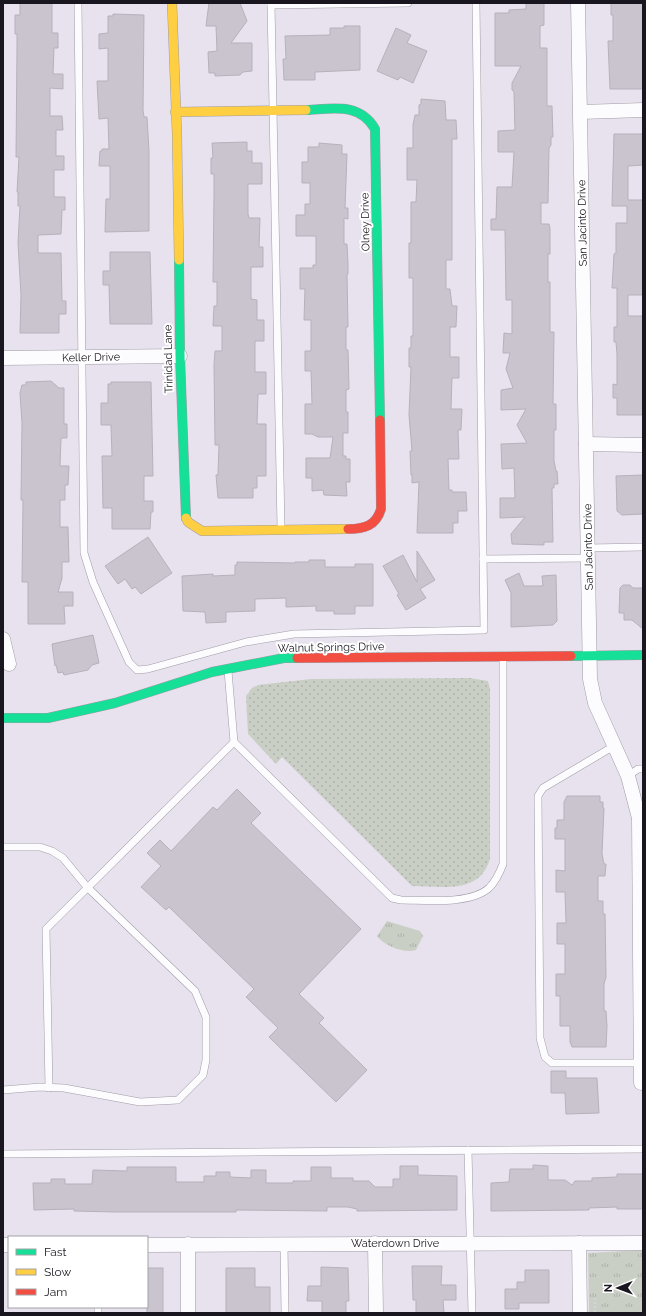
<svg xmlns="http://www.w3.org/2000/svg" width="646" height="1316" viewBox="0 0 646 1316" font-family="Raleway,sans-serif">
  <defs>
    <pattern id="grass-dots" width="8" height="8" patternUnits="userSpaceOnUse"><rect width="8" height="8" fill="#cacfc6"/><path d="M2 2h.1M6 6h.1" fill="none" stroke="#adb1aa" stroke-width="1.8" stroke-linecap="round"/></pattern>
    <pattern id="park-tufts" width="24" height="20" patternUnits="userSpaceOnUse"><rect width="24" height="20" fill="#cacfc6"/><path d="M3 7l-1-3M5 7V3M7 7l1-3M15 17l-1-3M17 17v-4M19 17l1-3" fill="none" stroke="#adb1aa"/></pattern>
  </defs>
  <rect width="100%" height="100%" fill="#e8e2ef"/>
  <!-- grass -->
  <path fill="url(#grass-dots)" d="M470,678l18,3 2,8v170c-11,36 -47,27 -78,27l-130,-129 -6,7 -28,-30 -2,-38 6,-8 6,-3 53,-6z"/>
  <!-- park -->
  <g fill="url(#park-tufts)">
    <path d="M387,921l33,10 3,5 -7,14c-11,4 -32,-4 -39,-14z"/>
    <polygon points="643,1250 643,1313 589,1313 588,1253"/>
  </g>
  <!-- building -->
  <g fill="#c9c4ce" stroke="#b6b1bb">
    <polygon points="20,3 52,3 52,33 58,33 58,48 54,48 53,74 63,74 63,89 50,88 50,116 62,116 63,130 56,130 56,156 64,156 64,170 54,170 54,197 65,197 65,210 62,210 61,234 38,235 38,253 61,253 62,301 66,301 66,314 59,314 59,333 20,333 21,295 18,243 20,206 18,206 18,192 17,192 19,157 16,157 17,48 17,34 15,34 15,15 20,15"/>
    <polygon points="209,3 240,3 247,21 231,43 252,43 252,71 243,72 240,75 215,76 215,73 209,73 208,52 217,51 216,26 206,26"/>
    <polygon points="526,3 544,3 544,25 540,26 540,48 547,48 547,106 552,106 553,137 551,137 551,145 549,148 548,203 541,203 541,224 549,224 550,229 550,254 548,254 548,282 550,282 550,332 554,332 553,404 556,404 556,430 554,430 554,461 556,471 557,471 558,484 554,484 554,488 552,488 553,542 544,542 544,545 512,544 511,534 525,517 500,518 500,498 515,498 514,468 502,469 501,444 527,443 517,425 526,409 501,410 501,390 513,388 506,369 510,353 503,353 504,333 512,334 512,300 506,300 505,230 491,230 491,219 496,219 497,187 512,187 514,152 498,152 498,131 515,130 514,92 512,90 512,83 521,66 495,66 495,13 509,13 509,10 526,9"/>
    <polygon points="611,3 643,3 643,89 610,89 608,41 613,41 613,15 611,15"/>
    <polygon points="113,14 144,15 143,110 144,117 147,117 149,151 149,231 105,232 106,199 110,199 110,166 99,166 100,151 102,151 102,149 109,149 108,118 99,119 97,81 108,81 108,48 99,49 99,34 108,33 108,16 113,16"/>
    <polygon points="344,26 360,26 360,70 315,72 315,80 284,80 283,59 286,59 285,36 330,35 330,28 344,28"/>
    <polygon points="396,28 411,35 407,43 427,51 413,83 400,77 398,80 377,71"/>
    <polygon points="421,99 445,101 446,120 456,120 457,139 452,139 452,260 446,260 446,289 450,289 452,306 457,306 456,327 450,327 450,357 459,357 459,378 452,378 451,409 462,409 461,430 458,430 459,459 448,459 449,490 452,490 452,492 466,492 467,511 458,511 458,523 453,523 453,533 417,533 419,482 412,483 412,475 411,475 410,451 412,451 409,415 411,367 409,367 409,348 411,348 411,336 413,336 413,278 409,278 409,243 411,243 411,202 416,202 417,180 407,180 407,148 413,148 413,125 415,115 419,115 419,105 421,104"/>
    <polygon points="614,134 643,134 643,165 628,166 628,200 643,200 643,295 628,295 628,316 643,316 643,415 617,415 617,398 613,398 613,384 617,385 617,354 616,342 614,342 614,327 617,327 617,288 612,288 614,254 616,253 616,223 627,223 627,206 612,206"/>
    <polygon points="247,142 247,151 252,151 252,163 262,163 262,184 248,184 248,214 249,218 260,218 259,247 263,247 263,267 251,267 251,299 257,300 257,320 264,320 264,341 255,341 255,372 266,372 266,394 258,394 257,424 266,424 266,476 257,476 257,488 253,488 253,498 218,498 216,475 218,475 219,445 215,445 214,365 215,351 222,351 222,326 213,326 214,306 217,306 217,282 213,282 214,195 214,174 211,174 211,158 213,158 212,143"/>
    <polygon points="319,143 342,145 342,154 347,154 345,208 348,208 348,219 344,218 344,244 347,244 348,263 348,274 347,274 348,327 346,327 346,350 348,350 349,389 346,390 346,412 348,412 348,433 343,433 343,456 346,456 346,459 350,459 350,482 346,482 347,496 324,495 323,490 312,491 312,478 306,478 306,458 330,458 333,437 318,437 312,434 305,434 305,404 312,404 311,371 305,371 305,351 311,351 311,320 304,320 305,289 300,289 300,268 313,268 313,265 316,265 316,236 296,236 296,215 305,215 305,204 310,204 310,183 302,183 302,162 308,162 308,147 319,147"/>
    <polygon points="110,252 150,252 152,324 110,324 109,285 103,285 103,271 110,271"/>
    <polygon points="51,381 59,388 64,388 64,424 67,424 67,438 61,438 60,466 69,466 68,485 65,485 65,500 60,500 60,527 68,527 69,562 62,562 62,578 58,592 73,592 73,606 64,606 65,624 28,624 28,582 22,582 23,500 21,500 22,423 20,393 22,385 26,385 26,382"/>
    <polygon points="111,382 151,382 153,476 144,476 144,501 153,501 153,512 151,512 150,529 112,529 112,508 103,508 102,456 112,456 111,425 101,425 101,403 108,403 108,384 111,384"/>
    <polygon points="643,475 643,514 622,515 617,511 616,476"/>
    <polygon points="148,537 172,573 141,594 135,587 132,589 125,579 118,584 105,566"/>
    <polygon points="417,551 435,580 420,589 426,598 406,610 397,595 399,594 383,566 403,555 417,582"/>
    <polygon points="309,560 325,560 325,567 355,567 355,564 373,564 373,606 355,606 355,614 334,614 334,611 316,611 316,606 286,607 286,598 255,599 255,611 226,612 226,622 206,623 205,612 183,611 182,576 213,574 213,576 235,575 235,565 237,565 237,562 295,563 295,562 309,562"/>
    <polygon points="519,573 524,586 543,586 542,576 556,575 557,621 553,625 511,627 511,593 505,580"/>
    <polygon points="623,585 630,585 633,588 643,588 643,629 632,620 624,620 624,613 619,613 620,588"/>
    <polygon points="93,635 99,663 92,665 88,670 64,675 63,672 58,673 56,665 55,666 52,644"/>
    <polygon points="237,789 261,813 251,823 361,929 299,994 324,1018 319,1023 367,1070 336,1102 269,1037 278,1028 246,997 254,989 169,907 166,910 141,887 161,866 147,853 160,840 171,851 213,807 217,810"/>
    <polygon points="567,796 600,796 600,802 603,802 603,808 604,808 602,854 604,864 606,864 605,876 598,876 598,901 603,901 603,914 605,914 606,977 604,984 604,1011 606,1011 607,1026 606,1047 572,1047 570,1042 570,1026 560,1026 560,996 556,996 556,974 565,974 565,944 557,944 557,923 566,923 565,892 556,892 556,870 565,871 565,839 555,839 555,828 557,828 557,820 564,820 564,802"/>
    <polygon points="551,1071 566,1071 566,1078 597,1078 599,1113 566,1114 565,1093 551,1093"/>
    <polygon points="533,1165 548,1166 548,1180 565,1180 572,1185 575,1181 592,1181 592,1178 617,1177 617,1174 643,1174 643,1209 617,1209 617,1207 589,1208 589,1210 491,1211 491,1183 509,1182 510,1169 533,1169"/>
    <polygon points="400,1166 418,1166 418,1175 457,1176 457,1210 357,1211 357,1209 348,1207 327,1207 327,1211 236,1210 236,1212 115,1212 74,1211 74,1209 34,1210 33,1183 51,1183 51,1179 65,1179 65,1184 92,1184 93,1170 127,1171 127,1167 176,1167 176,1182 204,1182 204,1176 216,1176 216,1172 230,1172 230,1177 251,1178 251,1170 266,1170 266,1183 293,1183 293,1181 311,1181 311,1167 331,1167 331,1178 353,1178 353,1181 369,1181 375,1187 393,1187 393,1179 400,1179"/>
    <polygon points="412,1266 442,1266 441,1285 456,1285 456,1300 443,1300 444,1313 416,1313 416,1300 413,1300"/>
    <polygon points="321,1267 348,1268 349,1301 346,1301 346,1313 322,1313 322,1301 307,1301 308,1286 321,1286"/>
    <rect x="147" y="1268" width="16" height="45"/>
    <polygon points="226,1268 255,1268 255,1287 270,1287 270,1313 226,1313"/>
    <polygon points="525,1270 549,1270 549,1303 519,1303 519,1309 505,1309 505,1289 517,1289 517,1282 525,1282"/>
  </g>
  <g fill="none" stroke-linecap="round" stroke-linejoin="round">
    <!-- lane casing -->
    <g stroke="#a09ca5" stroke-width="8">
      <g id="lane">
        <polyline points="78,3 84,553 93,582 129,662 137,670 148,669 246,642 294,634 484,630 476,3"/>
        <polyline points="271,3 281,528"/>
        <polyline points="271,5 408,3"/>
        <polyline points="588,548 643,547"/>
        <polyline points="483,559 588,558"/>
        <polyline points="228,671 234,742"/>
        <polyline points="614,746 543,788 538,796 540,1038 545,1057 552,1063 641,1063"/>
        <polyline points="628,776 638,769 643,769"/>
        <polyline points="3,847 40,847 52,851 63,858 87,887 195,991 206,1017 206,1060 203,1075 178,1100 140,1102 64,1088 40,1087 3,1090"/>
        <path d="M49,1088l-3,-159 188,-187 158,156 9,2c24,0 69,5 88,-12 7,-7 11,-16 14,-24v-206"/>
        <polyline points="468,1150 472,1313"/>
        <polyline points="3,1154 643,1149"/>
        <polyline points="284,1244 285,1313"/>
        <polyline points="98,1313 98,1307"/>
      </g>
    </g>
    <!-- street casing -->
    <g stroke="#a09ca5" stroke-width="15">
      <g id="street">
        <polyline points="578,3 590,679 595,703 628,776 639,818 641,1083"/>
        <polyline points="581,112 643,110"/>
        <polyline points="3,358 180,356"/>
        <polyline points="586,444 643,445"/>
        <polyline points="3,639 9,664"/>
        <polyline points="375,1243 376,1313"/>
        <polyline points="579,1243 580,1313"/>
        <polyline points="188,1244 188,1313"/>
        <polyline points="3,1245 9,1245"/>
        <polyline points="147,1245 643,1243"/>
      </g>
    </g>
    <!-- fast casing -->
    <g stroke="#a09ca5" stroke-width="10">
      <g id="fast">
        <path d="M306,110c27,-1 53,-8 69,19l5,291"/>
        <polyline points="179,260 180,356 186,518"/>
        <polyline points="571,656 643,655"/>
        <polyline points="3,718 48,718 115,703 212,672 284,658 297,658"/>
      </g>
    </g>
    <!-- slow casing -->
    <g stroke="#a09ca5" stroke-width="10">
      <g id="slow">
        <polyline points="172,3 177,135 179,260"/>
        <polyline points="175,112 306,110"/>
        <polyline points="186,518 188,522 202,531 348,529"/>
      </g>
    </g>
    <!-- jam casing -->
    <g stroke="#a09ca5" stroke-width="10">
      <g id="jam">
        <path d="M348,529c16,0 28,-3 33,-20l-1,-89"/>
        <polyline points="297,658 571,656"/>
      </g>
    </g>
    <!-- path -->
    <polyline stroke="#d6d4d8" stroke-width="2.5" stroke-dasharray="2 2" stroke-linecap="butt" points="595,1298 595,1313"/>
    <!-- lane -->
    <use href="#lane" stroke="#fcfbfd" stroke-width="7"/>
    <!-- street -->
    <use href="#street" stroke="#fcfbfd" stroke-width="14"/>
    <!-- fast -->
    <use href="#fast" stroke="#16e098" stroke-width="9"/>
    <!-- slow -->
    <use href="#slow" stroke="#ffcf43" stroke-width="9"/>
    <!-- jam -->
    <use href="#jam" stroke="#f24e42" stroke-width="9"/>
  </g>
  <g text-anchor="middle" stroke-width="4" stroke-linejoin="round" paint-order="stroke">
    <!-- street labels -->
    <g font-size="11" fill="#1a161f" stroke="#fff">
      <text transform="translate(365 222) rotate(-91)" y="4">Olney Drive</text>
      <text transform="translate(582 223) rotate(-91)" y="4">San Jacinto Drive</text>
      <text transform="translate(91 357) rotate(-1)" y="4">Keller Drive</text>
      <text transform="translate(168 359) rotate(-91)" y="4">Trinidad Lane</text>
      <text transform="translate(588 547) rotate(-91)" y="4">San Jacinto Drive</text>
      <text transform="translate(331 647) rotate(-1)" y="4">Walnut Springs Drive</text>
      <text x="395" y="1247">Waterdown Drive</text>
    </g>
  </g>
  <!-- border -->
  <rect width="646" height="1316" fill="none" stroke="#1a161f" stroke-width="8"/>
  <!-- legend -->
  <rect x="8" y="1236" width="140" height="72" fill="#ffffff" stroke="#a3a2a5"/>
  <rect x="16" y="1249" width="20" height="6" fill="#16e098" stroke="#a3a2a5"/>
  <text x="44" y="1256" font-size="12" fill="#1a161f">Fast</text>
  <rect x="16" y="1269" width="20" height="6" fill="#ffcf43" stroke="#a3a2a5"/>
  <text x="44" y="1276" font-size="12" fill="#1a161f">Slow</text>
  <rect x="16" y="1289" width="20" height="6" fill="#f24e42" stroke="#a3a2a5"/>
  <text x="44" y="1296" font-size="12" fill="#1a161f">Jam</text>
  <!-- north arrow -->
  <g transform="translate(618 1288) rotate(269)" stroke="#ffffff" stroke-width="3" paint-order="stroke">
  <path d="M0-3L7 15L0 10L-7 15Z" fill="#1a161f"/>
  <text y="-6" font-size="11" font-weight="bold" text-anchor="middle" fill="#1a161f">N</text>
  </g>
</svg>
